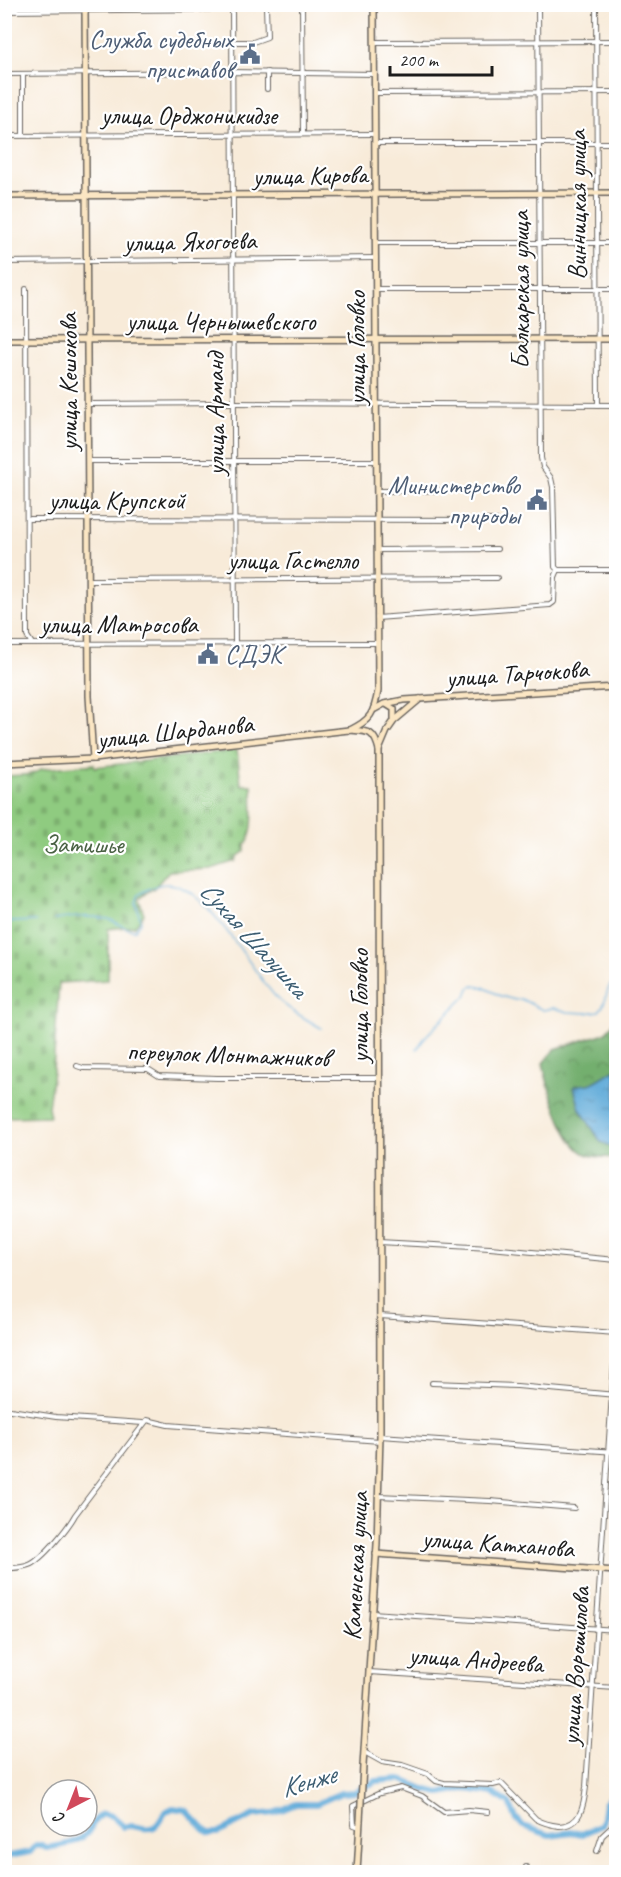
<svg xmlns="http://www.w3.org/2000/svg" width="621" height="1877" viewBox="0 0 621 1877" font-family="Caveat,sans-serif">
  <defs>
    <pattern id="forest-crowns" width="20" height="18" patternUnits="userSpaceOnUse" patternTransform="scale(1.5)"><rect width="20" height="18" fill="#73af6e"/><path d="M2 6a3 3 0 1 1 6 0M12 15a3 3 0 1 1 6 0" fill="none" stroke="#5e8e5a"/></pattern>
    <pattern id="cemetery-stones" width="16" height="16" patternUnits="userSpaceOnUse" patternTransform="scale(1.5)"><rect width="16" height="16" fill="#8fcb80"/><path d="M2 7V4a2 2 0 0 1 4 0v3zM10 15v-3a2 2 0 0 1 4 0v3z" fill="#7bae6e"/></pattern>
    <pattern id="water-ripples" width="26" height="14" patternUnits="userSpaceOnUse" patternTransform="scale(1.5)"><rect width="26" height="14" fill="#61abd9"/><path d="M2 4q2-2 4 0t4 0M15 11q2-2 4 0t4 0" fill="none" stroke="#4f8aaf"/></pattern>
  </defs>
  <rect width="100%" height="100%" fill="#fff"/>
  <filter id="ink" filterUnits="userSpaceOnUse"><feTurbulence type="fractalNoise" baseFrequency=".0167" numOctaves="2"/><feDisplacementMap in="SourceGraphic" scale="12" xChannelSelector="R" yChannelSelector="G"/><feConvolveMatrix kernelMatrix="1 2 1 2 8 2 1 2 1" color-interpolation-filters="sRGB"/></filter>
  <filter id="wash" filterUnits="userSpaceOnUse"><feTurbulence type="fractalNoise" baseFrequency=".008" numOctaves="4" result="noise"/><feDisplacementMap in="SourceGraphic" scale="24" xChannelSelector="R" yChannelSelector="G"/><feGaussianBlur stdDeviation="1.35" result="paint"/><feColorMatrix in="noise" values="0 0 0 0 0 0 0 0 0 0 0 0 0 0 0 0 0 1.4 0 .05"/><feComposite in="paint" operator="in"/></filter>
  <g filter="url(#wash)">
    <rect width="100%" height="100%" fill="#f8ebd9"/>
    <!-- forest -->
    <path fill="url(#forest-crowns)" stroke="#486645" stroke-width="1.5" d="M616,1020v49c-8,4 -20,13 -27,15 -6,1 -9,0 -15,3l6,22 21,33 15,5v11c-9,-1 -24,0 -32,-5 -20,-11 -37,-68 -41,-90l12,-14 50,-16z"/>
    <!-- cemetery -->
    <path fill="url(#cemetery-stones)" stroke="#56744e" stroke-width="1.5" d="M237,750l4,35h11c0,16 4,49 -7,60v6l-8,6 -1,4 -25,8 -42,2 -15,17 -10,6 -5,5 5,15 -9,12 -27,3v51l-49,3 -6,88 -5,36 2,9 -45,1v-345l2,4c11,-1 26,0 34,-7l53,-5 1,3z"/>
    <!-- water -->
    <path fill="url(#water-ripples)" stroke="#3e647a" stroke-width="1.5" d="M616,1069v78l-1,1 -14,-6 -21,-33 -6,-22c6,-3 9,-2 15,-3 7,-2 19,-11 27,-15z"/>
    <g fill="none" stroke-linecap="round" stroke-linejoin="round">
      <!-- stream -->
      <g stroke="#61abd9" stroke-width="1.5">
        <path d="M54,920c19,-3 34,-5 54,-1 10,3 17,11 27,11l6,-8 -5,-19 3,-9c8,-4 17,-10 26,-10 39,-4 86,87 111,113 13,14 29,21 45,31"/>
        <polyline points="4,925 12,922 36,921"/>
        <polyline points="417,1049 426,1036 466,996 469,988 474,986 483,987 501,996 515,1000 521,999 543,1010 554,1008 568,1012 586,1013 599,1011 603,1006 609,987 616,979"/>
      </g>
      <!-- river -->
      <path stroke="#61abd9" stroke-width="6" d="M4,1857l26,-5 6,-7h6l4,3c12,-2 33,-5 41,-15 6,-7 6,-14 15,-19l10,2 12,11c10,-4 20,5 30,0 6,-3 8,-12 13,-16l6,-3 13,2 18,19 6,4h8l36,-18 20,-2 22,-9h20l25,-11 14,-1 21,-11 24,-2 26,11 14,3 25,-4 28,4 16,10 7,15 7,8 26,9 23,-3 10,2 20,-9 3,-21 11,-14"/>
    </g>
  </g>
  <g filter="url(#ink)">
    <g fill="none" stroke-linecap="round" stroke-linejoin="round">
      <!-- street casing -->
      <g stroke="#69645e" stroke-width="6">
        <g id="street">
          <polyline points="232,4 235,644"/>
          <polyline points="302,4 303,134"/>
          <polyline points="538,4 541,458 543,467 551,478 553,487 555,567 558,570"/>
          <polyline points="596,4 598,405"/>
          <polyline points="4,11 232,9"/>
          <polyline points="232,42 253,42 267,37 266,6"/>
          <polyline points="374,42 616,41"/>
          <polyline points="267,72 267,89"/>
          <polyline points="4,74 232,72 374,74"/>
          <polyline points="374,93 616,92"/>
          <polyline points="23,135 23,74"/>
          <polyline points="4,136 375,134"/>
          <polyline points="375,143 616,143"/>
          <polyline points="375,243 616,243"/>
          <polyline points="4,262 376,258"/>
          <polyline points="26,289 27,636 31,642"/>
          <polyline points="376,289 616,289"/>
          <polyline points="87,404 235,403 616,405"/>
          <polyline points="88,461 377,461"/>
          <polyline points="377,491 497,490"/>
          <polyline points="27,519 496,520"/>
          <polyline points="377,550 497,549"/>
          <polyline points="89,580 497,578"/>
          <polyline points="377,618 550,605 554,602 555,577 558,570 616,570"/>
          <polyline points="4,644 378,643"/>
          <polyline points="77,1066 83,1068 148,1069 159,1076 217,1078 379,1078"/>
          <polyline points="379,1242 490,1248 616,1260"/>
          <polyline points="380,1316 616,1333"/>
          <polyline points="432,1383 517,1386 616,1395"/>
          <polyline points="4,1409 56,1417 143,1423"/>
          <polyline points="380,1436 616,1452"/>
          <polyline points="378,1496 490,1501 574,1508"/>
          <path d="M4,1569c8,-1 18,-1 25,-4 13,-5 39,-37 46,-50l72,-95 21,5 212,16"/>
          <polyline points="372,1613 616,1630"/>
          <polyline points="369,1672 616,1688"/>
          <path d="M364,1752l18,10 20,3 26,9 8,7 8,2 49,2 8,-2 35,36c7,4 15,6 23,7 22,0 25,-21 27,-39l30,-454"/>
          <polyline points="360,1827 354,1825 353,1806 380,1793 401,1788 422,1796 444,1812 469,1810 488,1812"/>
          <polyline points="597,1851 602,1836 616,1823"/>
          <polyline points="526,1872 526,1867"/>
        </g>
      </g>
      <!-- secondary casing -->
      <g stroke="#69645e" stroke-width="8">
        <g id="secondary">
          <polyline points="85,4 89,696 93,759"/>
          <polyline points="4,196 616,193"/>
          <polyline points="4,340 616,339"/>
          <polyline points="386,704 394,709 394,719"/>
          <polyline points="375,709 384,704 404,700 616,687"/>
          <path d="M350,730c21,-10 24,-17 28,-39l-4,-687"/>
          <polyline points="379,750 387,731 394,721 420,699"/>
          <path d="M4,763l89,-4 256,-29c19,1 25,0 30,20l1,686 -3,108 -14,222"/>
          <polyline points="376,1554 616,1571"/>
          <polyline points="357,1872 360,1821"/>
        </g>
      </g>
      <!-- street -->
      <use href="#street" stroke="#fff" stroke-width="4"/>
      <!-- secondary -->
      <use href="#secondary" stroke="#fbe6c3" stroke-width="5"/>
      <!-- secondary-bridge casing -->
      <g stroke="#69645e" stroke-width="8" stroke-linecap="butt">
        <polyline id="secondary-bridge" points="360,1821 363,1766"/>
      </g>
      <!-- secondary-bridge -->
      <use href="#secondary-bridge" stroke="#fbe6c3" stroke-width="5"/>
    </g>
  </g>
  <!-- icons -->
  <defs>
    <g id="civic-bare" transform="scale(1.62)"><path d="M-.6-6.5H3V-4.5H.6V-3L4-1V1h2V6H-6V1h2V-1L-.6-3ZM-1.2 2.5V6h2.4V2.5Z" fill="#5c6f8a" stroke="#fff" stroke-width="2.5" paint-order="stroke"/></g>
  </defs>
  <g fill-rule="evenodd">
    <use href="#civic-bare" x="250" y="54"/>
    <use href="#civic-bare" x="537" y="500"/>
    <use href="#civic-bare" x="208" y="654"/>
  </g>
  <g text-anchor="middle" stroke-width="4.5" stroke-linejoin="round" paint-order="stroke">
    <!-- service labels -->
    <g font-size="26" fill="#4e5e75" stroke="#fff" text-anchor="end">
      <text x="233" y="48">Служба судебных<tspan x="233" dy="30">приставов</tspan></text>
      <text x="520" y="494">Министерство<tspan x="520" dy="30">природы</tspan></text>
      <text x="225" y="663" text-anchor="start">СДЭК</text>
    </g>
    <!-- street labels -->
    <g font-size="26" fill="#1c1c1c" stroke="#fff">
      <text x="189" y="124">улица Орджоникидзе</text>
      <text transform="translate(310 175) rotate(-1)" y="9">улица Кирова</text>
      <text transform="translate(577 205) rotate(-90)" y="9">Винницкая улица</text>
      <text transform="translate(190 241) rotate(-1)" y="9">улица Яхогоева</text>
      <text transform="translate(520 290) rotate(-90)" y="9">Балкарская улица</text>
      <text x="221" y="330">улица Чернышевского</text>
      <text transform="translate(356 348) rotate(-90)" y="9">улица Головко</text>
      <text transform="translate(68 382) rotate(-90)" y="9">улица Кешокова</text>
      <text transform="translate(215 414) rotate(-90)" y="9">улица Арманд</text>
      <text x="117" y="509">улица Крупской</text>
      <text x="293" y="569">улица Гастелло</text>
      <text x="119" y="633">улица Матросова</text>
      <text transform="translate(517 673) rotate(-4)" y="9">улица Тарчокова</text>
      <text transform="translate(175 731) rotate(-6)" y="9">улица Шарданова</text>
      <text transform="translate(359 1006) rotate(-90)" y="9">улица Головко</text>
      <text transform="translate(228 1054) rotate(2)" y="9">переулок Монтажников</text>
      <text transform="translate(498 1543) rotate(4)" y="9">улица Катханова</text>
      <text transform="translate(355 1566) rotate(-87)" y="9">Каменская улица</text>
      <text transform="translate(476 1659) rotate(4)" y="9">улица Андреева</text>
      <text transform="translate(575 1666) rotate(-86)" y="9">улица Ворошилова</text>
    </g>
    <!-- park labels -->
    <g font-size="26" fill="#4a6244" stroke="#fff">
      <text x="83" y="853">Затишье</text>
    </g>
    <!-- water labels -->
    <g font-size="27" font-style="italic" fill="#3b5c71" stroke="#fff">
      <text transform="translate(254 939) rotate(48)" y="9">Сухая Шалушка</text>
      <text transform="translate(308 1781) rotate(-16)" y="9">Кенже</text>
    </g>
  </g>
  <!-- margin -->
  <rect width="621" height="1877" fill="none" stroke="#fff" stroke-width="24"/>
  <!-- north arrow -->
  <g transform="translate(69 1808) rotate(222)"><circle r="28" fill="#ffffff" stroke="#a4a4a4" stroke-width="1.5"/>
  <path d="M0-4.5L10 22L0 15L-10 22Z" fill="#d1495b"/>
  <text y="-9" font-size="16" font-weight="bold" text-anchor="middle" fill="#1c1c1c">С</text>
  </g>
  <!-- scale -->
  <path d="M390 66v9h102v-9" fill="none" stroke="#1c1c1c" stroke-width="3"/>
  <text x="399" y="66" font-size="18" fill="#1c1c1c" stroke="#ffffff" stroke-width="4.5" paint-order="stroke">200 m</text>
</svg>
